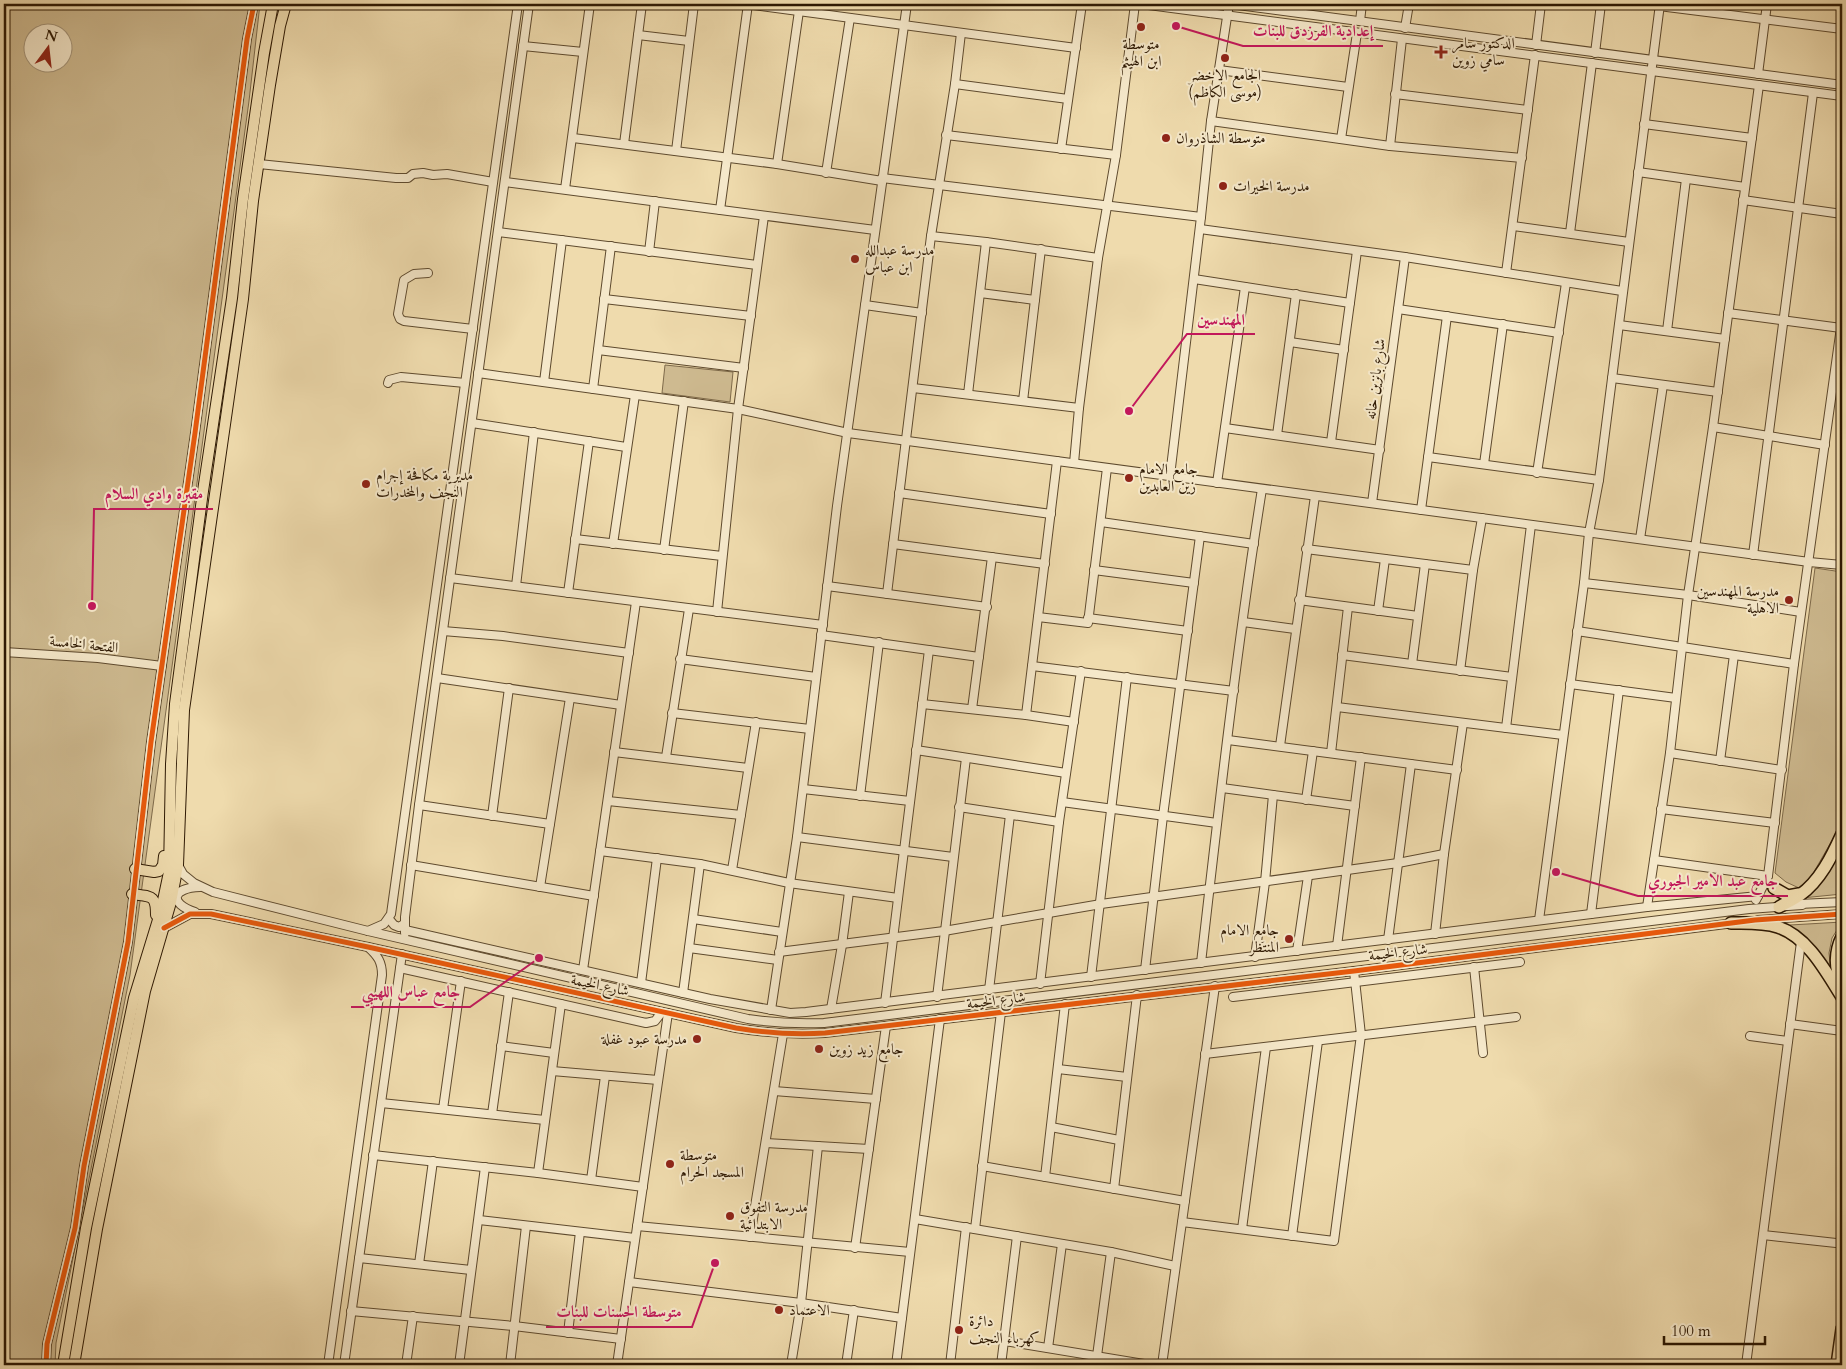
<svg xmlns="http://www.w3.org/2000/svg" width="1846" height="1369" viewBox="0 0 1846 1369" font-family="Cardo,Amiri,serif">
  <rect width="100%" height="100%" fill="#efdbad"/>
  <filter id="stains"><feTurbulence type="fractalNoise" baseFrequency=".004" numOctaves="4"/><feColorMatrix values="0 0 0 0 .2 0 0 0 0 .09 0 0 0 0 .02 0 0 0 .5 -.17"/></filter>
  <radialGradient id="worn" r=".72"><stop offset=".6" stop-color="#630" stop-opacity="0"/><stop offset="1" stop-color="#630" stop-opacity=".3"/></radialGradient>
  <!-- green -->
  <g fill="#ceba90" stroke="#7e6a4a" fill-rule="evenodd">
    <path d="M4,4h256l-11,97 -119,874 -74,368 -1,22h-51zM32,32h30v30h-30z"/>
    <polygon points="665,365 733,372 730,402 662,393"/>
    <polygon points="1815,568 1842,572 1842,823 1811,877 1799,888 1786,882 1775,873"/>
    <polygon points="1842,843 1842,894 1802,898"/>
    <polygon points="1842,922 1832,938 1829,953 1831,973 1811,945 1790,925"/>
  </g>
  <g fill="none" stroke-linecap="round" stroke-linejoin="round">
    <!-- minor casing -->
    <g stroke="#5e4a2e" stroke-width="10">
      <g id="minor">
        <polyline points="746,4 1076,48"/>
        <polyline points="1141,4 1842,96"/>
        <polyline points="1230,4 1842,85"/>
        <polyline points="1659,6 1842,29"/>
        <polyline points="1210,13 1214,8 1214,4"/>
        <polyline points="1360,21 1362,4"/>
        <polyline points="1405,28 1409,4"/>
        <polyline points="638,35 689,41"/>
        <polyline points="1536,45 1541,4"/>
        <polyline points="523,46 583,52"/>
        <polyline points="1595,53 1601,4"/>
        <polyline points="1219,70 1348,87"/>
        <polyline points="1758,74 1767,4"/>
        <polyline points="955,84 1068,99"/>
        <polyline points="1395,94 1528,110"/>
        <polyline points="1211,121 1390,146 1522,158"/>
        <polyline points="1644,124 1752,138"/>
        <polyline points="946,135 1116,155"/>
        <polyline points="573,138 777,164 882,181"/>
        <polyline points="1341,139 1357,33"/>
        <polyline points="624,144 642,4"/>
        <polyline points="1390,146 1402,39"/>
        <polyline points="1061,149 1082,4"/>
        <polyline points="676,151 694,4"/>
        <polyline points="259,164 396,178 408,178 413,174 423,173 433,175 447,174 493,182"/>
        <polyline points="777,164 799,11"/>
        <polyline points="1638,172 1745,187"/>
        <polyline points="826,173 850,18"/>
        <polyline points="882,178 1201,217"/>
        <polyline points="505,182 875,230"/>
        <polyline points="565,189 590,4"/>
        <polyline points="1743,200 1842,214"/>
        <polyline points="720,210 748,4"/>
        <polyline points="1513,226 1629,242"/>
        <polyline points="1200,229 1405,257 1622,291"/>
        <polyline points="498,232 757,265"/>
        <polyline points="1570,233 1592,63"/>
        <polyline points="931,236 986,242 1098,258"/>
        <polyline points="649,252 655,201"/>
        <polyline points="428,273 414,274 404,280 398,314 400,319 404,321 473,329"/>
        <polyline points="1506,273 1535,55"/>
        <polyline points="1194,279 1350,303"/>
        <polyline points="980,293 1035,300"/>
        <polyline points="604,299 751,316"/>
        <polyline points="865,305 922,313"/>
        <polyline points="1398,309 1559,333"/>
        <polyline points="1728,313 1841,328"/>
        <polyline points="1619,325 1725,339"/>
        <polyline points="1667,331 1686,179"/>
        <polyline points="1290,342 1344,350"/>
        <polyline points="598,350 744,368"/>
        <polyline points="478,373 738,409 848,433 1809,562 1842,565"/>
        <polyline points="1612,378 1718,392"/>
        <polyline points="544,382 562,240"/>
        <polyline points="388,383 389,380 401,377 465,383"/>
        <polyline points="913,388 1079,408"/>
        <polyline points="593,389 611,246"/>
        <polyline points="968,394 986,242"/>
        <polyline points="1023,401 1041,249"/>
        <polyline points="472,423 626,447"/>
        <polyline points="1713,427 1825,445"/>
        <polyline points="1225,428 1380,450"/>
        <polyline points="1277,435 1296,294"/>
        <polyline points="1331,442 1357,251"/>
        <polyline points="1428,457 1599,480"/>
        <polyline points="1074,463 1079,408 1098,258 1116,155 1135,4"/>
        <polyline points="1484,464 1503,324"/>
        <polyline points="1537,473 1566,283"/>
        <polyline points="1170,476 1201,217 1211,121 1229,4"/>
        <polyline points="1217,483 1245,287"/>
        <polyline points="899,493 1051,514"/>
        <polyline points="1372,503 1405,257"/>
        <polyline points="1421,510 1447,316"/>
        <polyline points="1101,522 1254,544"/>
        <polyline points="575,539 722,556"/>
        <polyline points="1640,539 1663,385"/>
        <polyline points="613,544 635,395"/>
        <polyline points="893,544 1045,564"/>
        <polyline points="1306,549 1473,570"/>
        <polyline points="664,550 684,401"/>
        <polyline points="1753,555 1813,93"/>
        <polyline points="1094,570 1194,583"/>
        <polyline points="450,578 823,625"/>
        <polyline points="1584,583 1688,595 1801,612"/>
        <polyline points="516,586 534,432"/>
        <polyline points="827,586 987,607"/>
        <polyline points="568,593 589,441"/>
        <polyline points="887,594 931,236 955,84 961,33"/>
        <polyline points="1299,600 1418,616"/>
        <polyline points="1378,611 1385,559"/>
        <polyline points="717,612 738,409 764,216"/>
        <polyline points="1038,617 1088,623 1107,468"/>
        <polyline points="1088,618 1188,631"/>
        <polyline points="1243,622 1295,629"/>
        <polyline points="443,631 503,636 629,653"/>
        <polyline points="1577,631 1794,664"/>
        <polyline points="821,635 979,657"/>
        <polyline points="4,652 98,658 162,666"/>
        <polyline points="1342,655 1512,677"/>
        <polyline points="680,659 816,677"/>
        <polyline points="1412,664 1425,564"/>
        <polyline points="1032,666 1234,691"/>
        <polyline points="1460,671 1473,570 1482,518"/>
        <polyline points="437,678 621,705"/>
        <polyline points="1570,684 1676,698"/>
        <polyline points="922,704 1026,715 1074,722"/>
        <polyline points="1337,707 1563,735"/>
        <polyline points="972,709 992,557"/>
        <polyline points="672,713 810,729"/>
        <polyline points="1026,715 1057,461"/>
        <polyline points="1506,728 1531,525"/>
        <polyline points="1228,740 1457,770"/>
        <polyline points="1280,746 1315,496"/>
        <polyline points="916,750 1066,773"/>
        <polyline points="614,752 748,768"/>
        <polyline points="1331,753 1348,607"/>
        <polyline points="1670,753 1782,770"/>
        <polyline points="666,757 689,609"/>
        <polyline points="1720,761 1734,655"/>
        <polyline points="1222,788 1355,806"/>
        <polyline points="803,789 910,801"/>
        <polyline points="860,796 879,642"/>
        <polyline points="1306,800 1313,751"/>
        <polyline points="608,801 741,815"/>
        <polyline points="1062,802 1217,823"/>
        <polyline points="419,805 550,824"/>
        <polyline points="959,807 1059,822"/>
        <polyline points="1661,809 1775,823"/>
        <polyline points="492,816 509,688"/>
        <polyline points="797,837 953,857"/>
        <polyline points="600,851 700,864 789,883 898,898"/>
        <polyline points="1654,860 1768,876"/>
        <path d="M178,865l5,9 11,9 19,9 155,39 380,88c26,4 50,5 76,4l925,-114 53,-4"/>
        <polyline points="411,865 594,896"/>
        <polyline points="732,870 756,722"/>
        <polyline points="540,887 570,698"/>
        <polyline points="1756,900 1768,876 1794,664 1842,320"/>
        <polyline points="1799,904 1842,902"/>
        <polyline points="1647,907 1670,753 1688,595 1713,427 1759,85"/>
        <path d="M195,912c-27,-9 -23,-24 5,-25"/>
        <polyline points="1591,914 1619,690"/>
        <polyline points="389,919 394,925 399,927 404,924"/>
        <polyline points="693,919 782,932"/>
        <polyline points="1539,920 1584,583 1589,533 1599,480 1660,4"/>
        <polyline points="1758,920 1842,914"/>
        <path d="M164,928l26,-14h21l157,33 368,81c30,5 59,7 89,5l529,-62 380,-48"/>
        <polyline points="405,930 710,999 790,1013 806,1012 1647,907 1758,896"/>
        <polyline points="368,931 384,924 391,914 518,4"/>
        <polyline points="405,933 405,917 419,805 529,4"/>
        <polyline points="1435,934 1444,854 1463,723"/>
        <polyline points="1388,940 1411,764"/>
        <polyline points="1337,946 1361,757"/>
        <polyline points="689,948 778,960"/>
        <polyline points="1297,951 1308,876"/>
        <polyline points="779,952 944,931 1101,904 1398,863 1444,854"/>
        <polyline points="1255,957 1265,882 1273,795"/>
        <path d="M1201,963c18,-158 36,-317 61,-474"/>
        <polyline points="1474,967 1483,1053"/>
        <polyline points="400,968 646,1023 655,1021 662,1012"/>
        <polyline points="583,970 636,602"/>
        <polyline points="1145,970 1163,816 1200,536"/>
        <polyline points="1091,977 1127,677"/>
        <polyline points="641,983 657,858"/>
        <polyline points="1040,984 1059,822 1081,671"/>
        <polyline points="989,990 1010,815"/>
        <polyline points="683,993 700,864"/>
        <polyline points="937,997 966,758"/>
        <polyline points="1233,997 1520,962"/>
        <polyline points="885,1003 929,650"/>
        <polyline points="831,1009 842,945 849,892"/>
        <polyline points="771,1010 797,837 837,506 907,4"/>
        <polyline points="1790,1024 1842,1031"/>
        <polyline points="1750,1036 1788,1041"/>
        <polyline points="501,1046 554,1053"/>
        <polyline points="1205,1054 1516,1017"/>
        <polyline points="1058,1069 1127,1077"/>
        <polyline points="552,1071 658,1080"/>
        <polyline points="774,1091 876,1099"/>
        <polyline points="381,1103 545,1120"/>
        <polyline points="443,1109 461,981"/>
        <polyline points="492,1114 509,992"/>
        <polyline points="1051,1127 1119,1140"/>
        <polyline points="766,1143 869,1149"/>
        <polyline points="373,1155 538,1173 643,1187"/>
        <polyline points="982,1166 1185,1201"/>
        <polyline points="538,1173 561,1004"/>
        <polyline points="1045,1177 1065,1004"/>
        <polyline points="591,1180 605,1076"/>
        <polyline points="1114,1189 1137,995"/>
        <polyline points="915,1219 1111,1252 1175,1266"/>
        <polyline points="479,1220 635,1238"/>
        <polyline points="1182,1222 1334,1241 1361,1035 1354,971"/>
        <polyline points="637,1226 910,1252"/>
        <polyline points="975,1229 1001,1012"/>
        <polyline points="1242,1229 1266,1047"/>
        <polyline points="1763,1235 1836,1243"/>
        <polyline points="1292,1236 1318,1041"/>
        <polyline points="750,1237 783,1034"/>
        <polyline points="855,1248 886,1026"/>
        <polyline points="359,1258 471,1270"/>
        <polyline points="419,1264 433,1161"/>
        <polyline points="629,1282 801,1303 902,1318"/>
        <polyline points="351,1311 514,1326 621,1339"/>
        <polyline points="568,1333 580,1232"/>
        <polyline points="1005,1341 1150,1365"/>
        <polyline points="1048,1348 1062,1244"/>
        <polyline points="1097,1356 1111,1252"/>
        <polyline points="46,1365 47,1344 75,1228 84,1166 128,942 151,742 195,433 247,39 254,4"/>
        <path d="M328,1365l54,-390c0,-13 -4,-19 -14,-28"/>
        <polyline points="344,1365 402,954"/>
        <polyline points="406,1365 413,1316"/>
        <polyline points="459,1365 485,1167"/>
        <polyline points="510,1365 526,1226"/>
        <polyline points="617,1365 668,1013"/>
        <polyline points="791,1365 801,1303 818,1146"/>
        <polyline points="846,1365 854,1310"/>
        <polyline points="896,1365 940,1019"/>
        <polyline points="950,1365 966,1227"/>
        <polyline points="1001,1365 1017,1236"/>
        <polyline points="1162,1365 1215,986"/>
        <polyline points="1746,1365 1801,942"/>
      </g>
    </g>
    <!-- major casing -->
    <g stroke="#2e1903" stroke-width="12">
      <g id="major">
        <polyline points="135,869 154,872 159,871 163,865 164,856"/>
        <path d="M132,894c19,3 24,0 24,21"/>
        <polyline points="63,1365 86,1228 134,998 161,910 169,872 171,764 175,704 203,491 232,298 243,199 264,53 273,4"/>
        <polyline points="74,1365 97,1229 145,991 171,902 178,865 184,710 243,299 253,201 270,85 280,26 286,4"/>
      </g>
    </g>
    <!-- highway casing -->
    <g stroke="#2e1903" stroke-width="14">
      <g id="highway">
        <polyline points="1774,888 1788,896 1799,894"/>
        <path d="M1779,907c7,-4 14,-7 21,-12 20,-14 32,-39 42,-61"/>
        <path d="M1731,923c15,0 32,-1 47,4 30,10 48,45 64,70"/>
        <path d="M1842,937c-7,14 -8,32 0,45"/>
        <polyline points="1837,1365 1842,1329"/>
      </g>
    </g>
    <!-- minor -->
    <use href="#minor" stroke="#f5e8ca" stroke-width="8"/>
    <!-- major -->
    <use href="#major" stroke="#efdbad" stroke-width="10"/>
    <!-- highway -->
    <use href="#highway" stroke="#efdbad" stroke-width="11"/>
    <!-- cycleway casing -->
    <g stroke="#f5e8ca" stroke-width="8">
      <g id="cycleway">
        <path d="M164,928l26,-14h21l157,33 368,81c30,5 59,7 89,5l529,-62 401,-51 87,-6"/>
        <polyline points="46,1365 47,1344 75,1228 84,1166 128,942 151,742 195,433 247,39 254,4"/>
      </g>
    </g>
    <!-- cycleway -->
    <use href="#cycleway" stroke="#e8590c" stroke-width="5"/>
  </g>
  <!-- markers -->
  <g fill="#8f2418" stroke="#f5e8ca" stroke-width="2">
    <circle cx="1141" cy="27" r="5"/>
    <path d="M1438.5 44.5h5v5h5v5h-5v5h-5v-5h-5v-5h5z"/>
    <circle cx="1225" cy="58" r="5"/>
    <circle cx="1166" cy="138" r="5"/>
    <circle cx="1223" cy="186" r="5"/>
    <circle cx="855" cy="259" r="5"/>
    <circle cx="1129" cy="478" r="5"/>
    <circle cx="366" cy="484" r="5"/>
    <circle cx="1789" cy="600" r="5"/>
    <circle cx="1289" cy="939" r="5"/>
    <circle cx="697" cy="1039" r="5"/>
    <circle cx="819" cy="1049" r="5"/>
    <circle cx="670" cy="1164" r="5"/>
    <circle cx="730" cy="1216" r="5"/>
    <circle cx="779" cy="1310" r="5"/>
    <circle cx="959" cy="1330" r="5"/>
  </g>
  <g text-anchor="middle" stroke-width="4" stroke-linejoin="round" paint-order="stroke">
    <!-- poi labels -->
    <g font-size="15" fill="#2e1903" stroke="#f5e8ca" text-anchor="start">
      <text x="1452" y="48">الدكتور سامر<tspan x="1452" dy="17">سامي زوين</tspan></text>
      <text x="1141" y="49" text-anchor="middle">متوسطة<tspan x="1141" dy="17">ابن الهيثم</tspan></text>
      <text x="1225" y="80" text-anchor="middle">الجامع الاخضر<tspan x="1225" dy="17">(موسى الكاظم)</tspan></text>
      <text x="1176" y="143">متوسطة الشاذروان</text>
      <text x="1233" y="191">مدرسة الخيرات</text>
      <text x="865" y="255">مدرسة عبدالله<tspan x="865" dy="17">ابن عباس</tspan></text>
      <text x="1139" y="474">جامع الامام<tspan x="1139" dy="17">زين العابدين</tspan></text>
      <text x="376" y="480">مديرية مكافحة إجرام<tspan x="376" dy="17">النجف والمخدرات</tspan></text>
      <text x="1779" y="596" text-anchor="end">مدرسة المهندسين<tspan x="1779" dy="17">الاهلية</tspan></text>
      <text x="1279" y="935" text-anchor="end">جامع الامام<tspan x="1279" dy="17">المنتظر</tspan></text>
      <text x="687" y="1044" text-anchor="end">مدرسة عبود غفلة</text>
      <text x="829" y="1054">جامع زيد زوين</text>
      <text x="680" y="1160">متوسطة<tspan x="680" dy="17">المسجد الحرام</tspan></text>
      <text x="740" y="1212">مدرسة التفوق<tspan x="740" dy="17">الابتدائية</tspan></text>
      <text x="789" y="1315">الاعتماد</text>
      <text x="969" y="1326">دائرة<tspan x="969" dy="17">كهرباء النجف</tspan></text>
    </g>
    <!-- street labels -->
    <g font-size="15" fill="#2e1903" stroke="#f5e8ca">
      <text transform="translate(1375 379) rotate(-83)" y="5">شارع بانزين خانه</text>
      <text transform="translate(84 644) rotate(6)" y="5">الفتحة الخامسة</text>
      <text transform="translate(1398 952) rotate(-7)" y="5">شارع الخيمة</text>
      <text transform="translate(600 985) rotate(12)" y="5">شارع الخيمة</text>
      <text transform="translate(996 1000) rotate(-7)" y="5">شارع الخيمة</text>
    </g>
  </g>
  <!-- callouts -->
  <path fill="none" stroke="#c2185b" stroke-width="2" d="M1176 26L1243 46H1383M1129 411L1187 334H1255M92 606L94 509H213M1556 872L1638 896H1788M539 958L470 1007H351M715 1263L692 1327H546"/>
  <g fill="#c2185b" stroke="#f5e8ca" stroke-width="2">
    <circle cx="1176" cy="26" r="5"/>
    <circle cx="1129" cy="411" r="5"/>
    <circle cx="92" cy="606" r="5"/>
    <circle cx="1556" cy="872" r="5"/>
    <circle cx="539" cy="958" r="5"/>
    <circle cx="715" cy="1263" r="5"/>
  </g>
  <g font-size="16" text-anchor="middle" font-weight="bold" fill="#c2185b" stroke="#f5e8ca" stroke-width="4" stroke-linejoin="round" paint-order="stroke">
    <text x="1313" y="36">إعدادية الفرزدق للبنات</text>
    <text x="1221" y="325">المهندسين</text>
    <text x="154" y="499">مقبرة وادي السلام</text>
    <text x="1713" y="886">جامع عبد الامير الجبوري</text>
    <text x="411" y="997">جامع عباس اللهيبي</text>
    <text x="619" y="1317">متوسطة الحسنات للبنات</text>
  </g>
  <!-- margin -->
  <rect width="1846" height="1369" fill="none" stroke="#efdbad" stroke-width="20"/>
  <rect x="5" y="5" width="1836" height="1359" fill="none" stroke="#2e1903" stroke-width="2.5"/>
  <rect x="10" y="10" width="1826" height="1349" fill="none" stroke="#2e1903"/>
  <!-- north arrow -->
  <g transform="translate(48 48) rotate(15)"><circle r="24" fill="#f5e8ca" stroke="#a5957a"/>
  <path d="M0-4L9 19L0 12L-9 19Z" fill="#8f2418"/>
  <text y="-8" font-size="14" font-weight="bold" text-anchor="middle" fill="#2e1903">N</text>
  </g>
  <!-- scale -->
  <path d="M1664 1336v8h101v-8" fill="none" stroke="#2e1903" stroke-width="2.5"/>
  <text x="1671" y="1336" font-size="15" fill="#2e1903" stroke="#f5e8ca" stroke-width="4" paint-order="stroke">100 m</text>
  <rect width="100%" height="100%" filter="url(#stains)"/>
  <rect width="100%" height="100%" fill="url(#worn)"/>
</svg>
